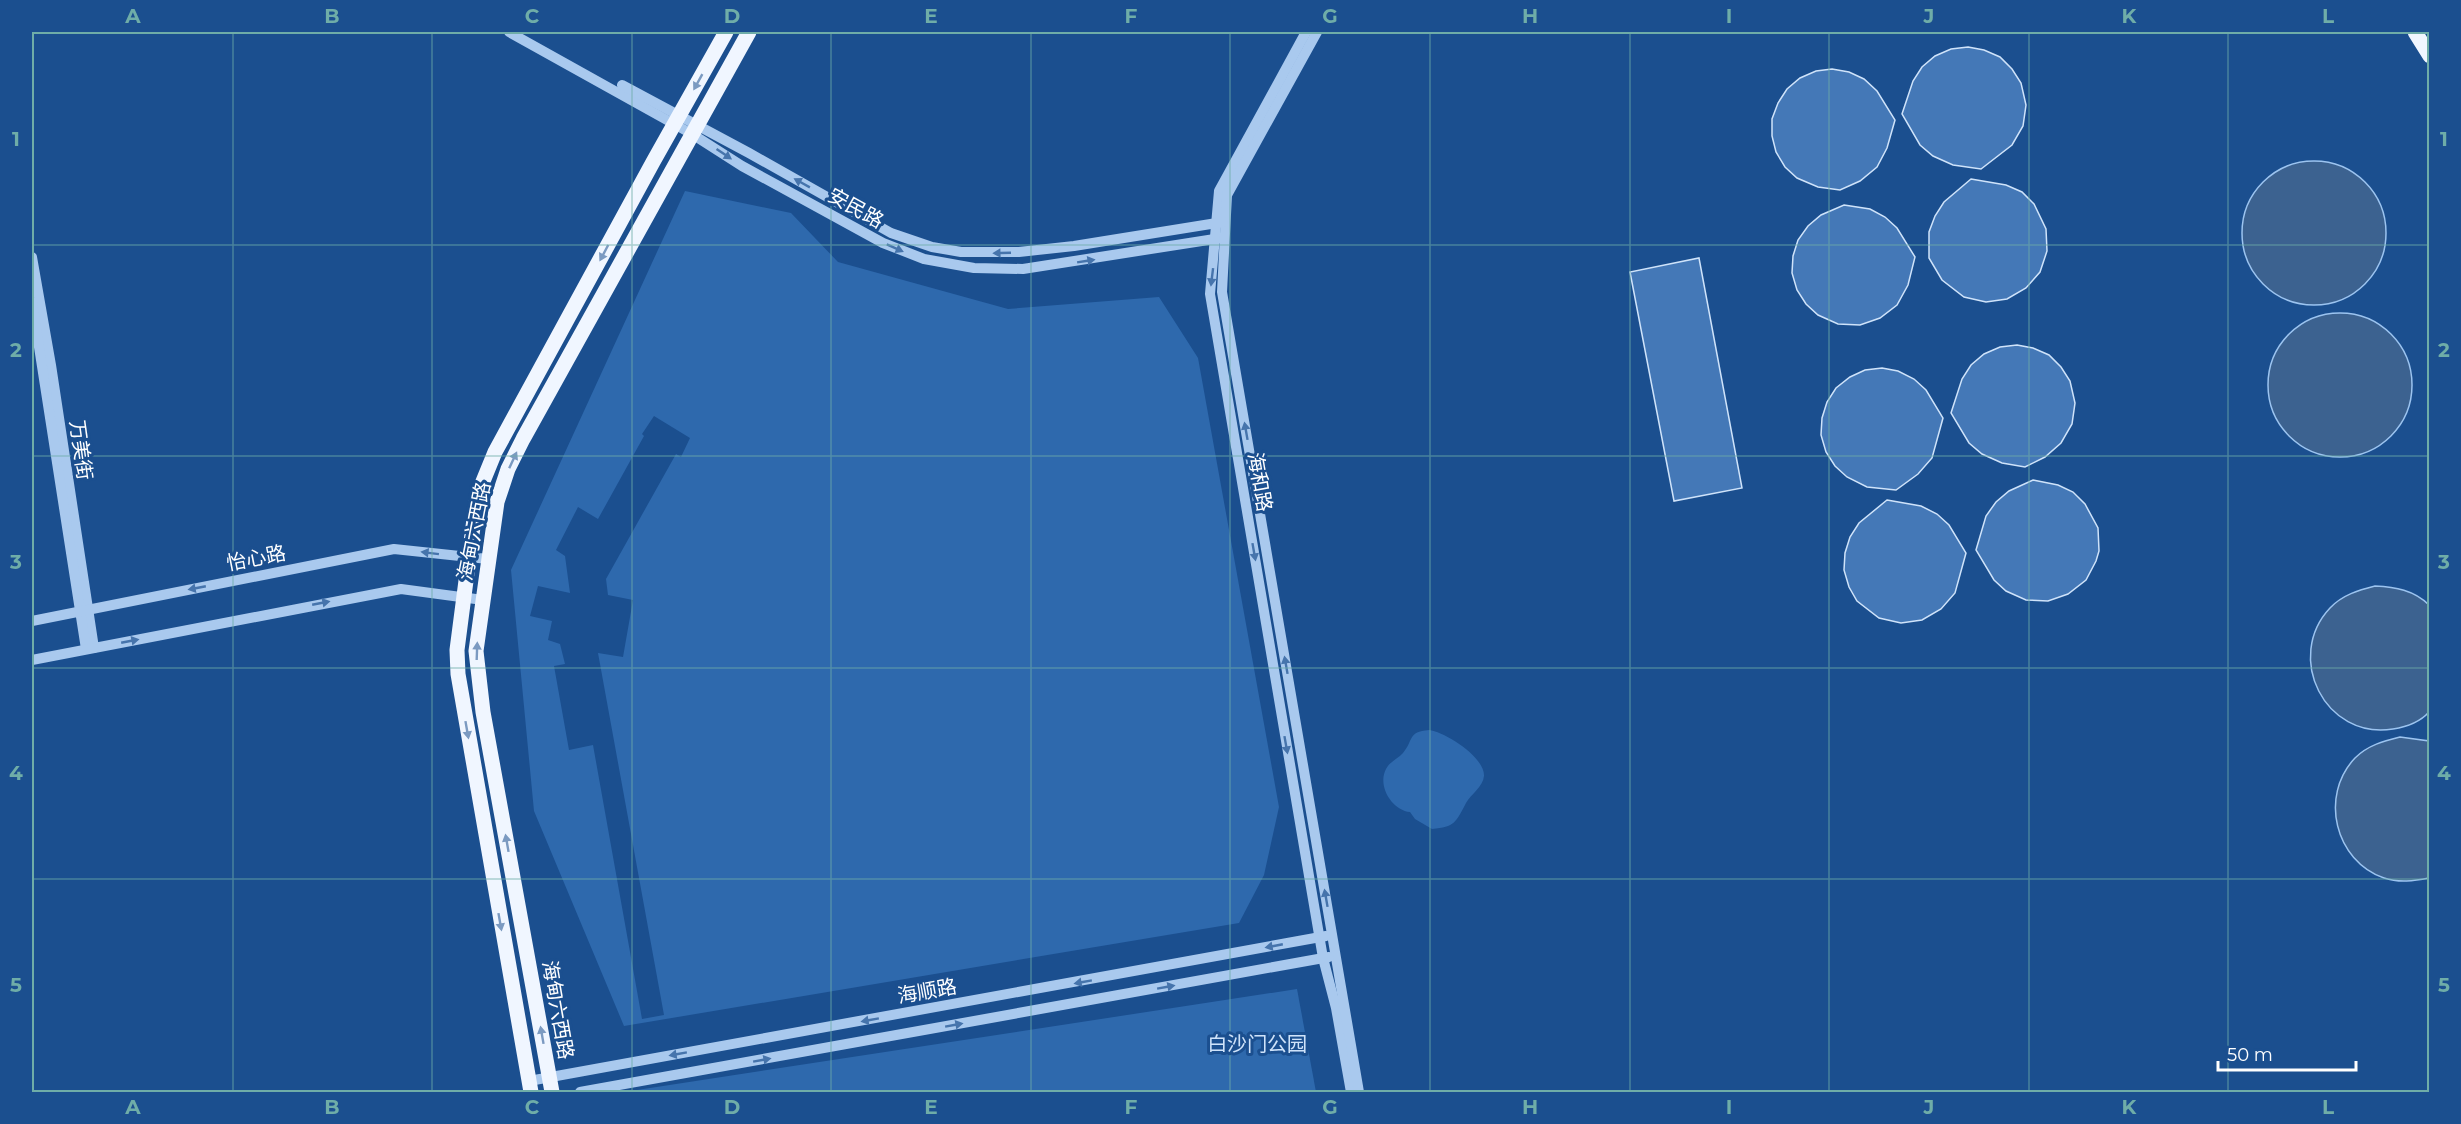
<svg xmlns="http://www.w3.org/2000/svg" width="2461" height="1124" viewBox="0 0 2461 1124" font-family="Montserrat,'Noto Sans SC',sans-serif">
  <rect width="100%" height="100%" fill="#1b4f8f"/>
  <!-- green -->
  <g fill="#2e69ad" fill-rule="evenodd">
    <path d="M685,191l106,22 47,49 170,47 151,-12 39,61 81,449 -15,68 -25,48 -615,103 -90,-215 -23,-241zM654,416l36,22 -9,19 -5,-3 -70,125 2,16 25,5 -10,57 -25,-4 66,362 -22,4 -49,-274 -24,5 -15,-84 11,-2 -5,-20 -12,-4 4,-19 -22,-5 8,-30 32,7 -5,-37 -9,-6 22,-43 20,12 46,-83 -2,-2z"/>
    <path d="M1429,730c16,2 56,27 55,46 -1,11 -13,18 -18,27 -10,19 -11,24 -34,26l-17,-10 -5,-7c-18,-2 -33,-26 -24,-43 4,-8 12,-10 17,-16 11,-13 4,-21 26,-23z"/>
    <polygon points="1297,989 1316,1092 636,1092 637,1090"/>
  </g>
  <!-- water -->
  <g fill="#3c6290" stroke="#9cc4f0" stroke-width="1.5">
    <circle cx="2314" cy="233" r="72"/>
    <circle cx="2340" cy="385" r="72"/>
    <path d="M2375,586c20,1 39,4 54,19v107c-9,10 -23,15 -36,17 -68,11 -109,-72 -63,-121 12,-13 29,-18 45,-22z"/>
    <path d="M2400,737l29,4v137c-15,3 -30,5 -45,0 -49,-17 -65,-82 -29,-120 13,-13 29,-17 45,-21z"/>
  </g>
  <!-- building -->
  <g fill="#4478b7" stroke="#cfe3fa" stroke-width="1.5">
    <polygon points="1968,47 1984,50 2000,57 2012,69 2021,83 2026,105 2023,126 2012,145 1981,169 1953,165 1933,156 1920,145 1902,114 1913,81 1922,67 1935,56 1951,49"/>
    <polygon points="1832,69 1849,72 1864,79 1877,91 1895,120 1887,148 1877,167 1860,181 1840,190 1818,187 1797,178 1785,167 1776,152 1772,136 1772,119 1778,103 1787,89 1800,78 1816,71"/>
    <polygon points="1971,179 2006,185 2022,192 2034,204 2046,229 2047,251 2040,272 2026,288 2007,299 1986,302 1964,297 1942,280 1929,258 1929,232 1935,216 1944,202"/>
    <polygon points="1844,205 1870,209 1885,217 1897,228 1915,257 1908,285 1897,305 1880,318 1860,325 1838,324 1818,315 1806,304 1797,290 1792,273 1793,256 1798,240 1808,226 1821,215"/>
    <polygon points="1699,258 1742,488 1674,501 1630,272"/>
    <polygon points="2017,345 2033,348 2049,355 2061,367 2070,381 2075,403 2072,424 2061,443 2045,457 2025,467 2002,463 1982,454 1969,443 1951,413 1962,379 1971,365 1984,354 2000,347"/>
    <polygon points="1882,368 1898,371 1914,379 1926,390 1943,418 1932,458 1918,474 1896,490 1867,487 1847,477 1835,466 1826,452 1821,435 1822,418 1827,402 1836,388 1850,377 1865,370"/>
    <polygon points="2033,480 2058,485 2073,492 2085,504 2098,528 2099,551 2096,561 2086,580 2068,594 2048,601 2026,600 2006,591 1994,580 1976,550 1986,516 1996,502 2009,491"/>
    <polygon points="1887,500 1921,506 1937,514 1949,525 1966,553 1955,593 1941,609 1922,620 1901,623 1879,618 1857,601 1849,587 1844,570 1845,553 1850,537 1859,523"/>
  </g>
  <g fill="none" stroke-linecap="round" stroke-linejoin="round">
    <!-- minor -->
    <g stroke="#a9c9ee" stroke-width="10">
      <polyline points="509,32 692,134 742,166 883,243 924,259 974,268 1023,269 1221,238"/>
      <polyline points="1306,32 1219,191 1210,294 1323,958 1336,1008 1351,1092"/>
      <polyline points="1317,32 1227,195 1222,292 1359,1092"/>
      <polyline points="622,85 749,153 891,233 932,247 961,252 1019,252 1074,246 1223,222"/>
      <polyline points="32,257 51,365 94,648"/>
      <polyline points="32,302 86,649"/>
      <polyline points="32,621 394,549 488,559"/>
      <polyline points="32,660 401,589 483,600"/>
      <polyline points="529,1081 1326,936"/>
      <polyline points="580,1092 1329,957"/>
    </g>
    <!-- major -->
    <g stroke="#f0f6ff" stroke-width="15">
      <polyline points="2415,32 2430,56"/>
      <polyline points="531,1092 458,674 457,650 477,496 495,452 653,162 726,32"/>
      <polyline points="552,1092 483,712 476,651 497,502 508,469 523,439 749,32"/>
    </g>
  </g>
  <!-- one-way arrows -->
  <defs><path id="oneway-solid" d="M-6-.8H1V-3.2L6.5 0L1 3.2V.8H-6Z" transform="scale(1.5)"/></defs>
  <g fill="#7b9ac1">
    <use href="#oneway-solid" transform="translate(698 82) rotate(119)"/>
    <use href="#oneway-solid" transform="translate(604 253) rotate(118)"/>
    <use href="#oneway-solid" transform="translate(513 460) rotate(-65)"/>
    <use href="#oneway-solid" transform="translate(477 651) rotate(-88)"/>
    <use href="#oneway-solid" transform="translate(467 730) rotate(80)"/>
    <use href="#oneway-solid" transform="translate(507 843) rotate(-100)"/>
    <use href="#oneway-solid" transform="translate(500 922) rotate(80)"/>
    <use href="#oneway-solid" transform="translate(542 1035) rotate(-100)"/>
  </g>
  <g fill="#4674ac">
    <use href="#oneway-solid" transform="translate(724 154) rotate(34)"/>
    <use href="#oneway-solid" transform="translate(802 183) rotate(-151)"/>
    <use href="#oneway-solid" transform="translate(895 248) rotate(24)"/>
    <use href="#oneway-solid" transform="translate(1002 253) rotate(178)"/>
    <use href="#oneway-solid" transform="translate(1086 261) rotate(-9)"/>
    <use href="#oneway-solid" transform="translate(1212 277) rotate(97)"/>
    <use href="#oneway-solid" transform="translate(1246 431) rotate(-100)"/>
    <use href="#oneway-solid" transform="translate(1254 552) rotate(80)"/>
    <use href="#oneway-solid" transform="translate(430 553) rotate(-173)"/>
    <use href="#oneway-solid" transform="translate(197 588) rotate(169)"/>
    <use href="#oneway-solid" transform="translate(321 603) rotate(-11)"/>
    <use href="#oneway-solid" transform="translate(130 641) rotate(-11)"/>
    <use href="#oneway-solid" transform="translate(1286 665) rotate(-100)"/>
    <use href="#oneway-solid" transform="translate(1286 745) rotate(80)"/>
    <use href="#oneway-solid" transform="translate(1326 898) rotate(-100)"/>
    <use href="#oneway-solid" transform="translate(1274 946) rotate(169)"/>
    <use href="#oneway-solid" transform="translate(1083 982) rotate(170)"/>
    <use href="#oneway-solid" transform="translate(1166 987) rotate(-10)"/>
    <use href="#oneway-solid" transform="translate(870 1020) rotate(170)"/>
    <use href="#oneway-solid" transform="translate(954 1025) rotate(-10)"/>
    <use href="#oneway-solid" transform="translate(678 1054) rotate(170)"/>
    <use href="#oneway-solid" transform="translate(762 1060) rotate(-10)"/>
  </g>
  <!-- grid -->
  <path fill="none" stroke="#6fada8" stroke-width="1.5" stroke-opacity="0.55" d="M233,32v1060M432,32v1060M632,32v1060M831,32v1060M1031,32v1060M1230,32v1060M1430,32v1060M1630,32v1060M1829,32v1060M2029,32v1060M2228,32v1060M32,245h2398M32,456h2398M32,668h2398M32,879h2398"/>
  <g text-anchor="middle" stroke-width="6" stroke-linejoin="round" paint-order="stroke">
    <!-- street labels -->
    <g font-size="20" fill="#fff" stroke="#1b4f8f">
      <text transform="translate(856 208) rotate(29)" y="7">安民路</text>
      <text transform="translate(81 450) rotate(82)" y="7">万美街</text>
      <text transform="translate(1260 482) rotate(80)" y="7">海和路</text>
      <text transform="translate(474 531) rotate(-79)" y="7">海甸六西路</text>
      <text transform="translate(256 558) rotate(-11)" y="7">怡心路</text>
      <text transform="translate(927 991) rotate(-10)" y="7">海顺路</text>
      <text transform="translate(558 1010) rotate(80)" y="7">海甸六西路</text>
    </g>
    <!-- park labels -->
    <g font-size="20" fill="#cfe3fa" stroke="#1b4f8f">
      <text x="1257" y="1051">白沙门公园</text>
    </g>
  </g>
  <!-- border -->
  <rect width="2461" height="1124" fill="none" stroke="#1b4f8f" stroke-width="66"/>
  <!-- scale -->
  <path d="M2218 1061v9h138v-9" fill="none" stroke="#ffffff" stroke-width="3"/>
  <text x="2227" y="1061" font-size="18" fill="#ffffff" stroke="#1b4f8f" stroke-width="4.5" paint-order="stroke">50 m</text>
  <rect x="33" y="33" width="2395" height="1058" fill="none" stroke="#6fada8" stroke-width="2"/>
  <g font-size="20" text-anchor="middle" font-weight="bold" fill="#6fada8">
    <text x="133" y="23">A</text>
    <text x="332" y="23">B</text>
    <text x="532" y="23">C</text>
    <text x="732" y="23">D</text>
    <text x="931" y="23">E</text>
    <text x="1131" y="23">F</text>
    <text x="1330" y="23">G</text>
    <text x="1530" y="23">H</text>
    <text x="1729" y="23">I</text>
    <text x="1929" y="23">J</text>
    <text x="2129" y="23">K</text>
    <text x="2328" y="23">L</text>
    <text x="16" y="146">1</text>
    <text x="2444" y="146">1</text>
    <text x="16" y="357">2</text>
    <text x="2444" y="357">2</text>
    <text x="16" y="569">3</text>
    <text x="2444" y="569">3</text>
    <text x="16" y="780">4</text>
    <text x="2444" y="780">4</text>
    <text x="16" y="992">5</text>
    <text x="2444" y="992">5</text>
    <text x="133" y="1114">A</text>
    <text x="332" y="1114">B</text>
    <text x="532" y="1114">C</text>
    <text x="732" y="1114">D</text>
    <text x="931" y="1114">E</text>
    <text x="1131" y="1114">F</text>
    <text x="1330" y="1114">G</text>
    <text x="1530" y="1114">H</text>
    <text x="1729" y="1114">I</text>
    <text x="1929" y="1114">J</text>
    <text x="2129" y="1114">K</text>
    <text x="2328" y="1114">L</text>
  </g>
</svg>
